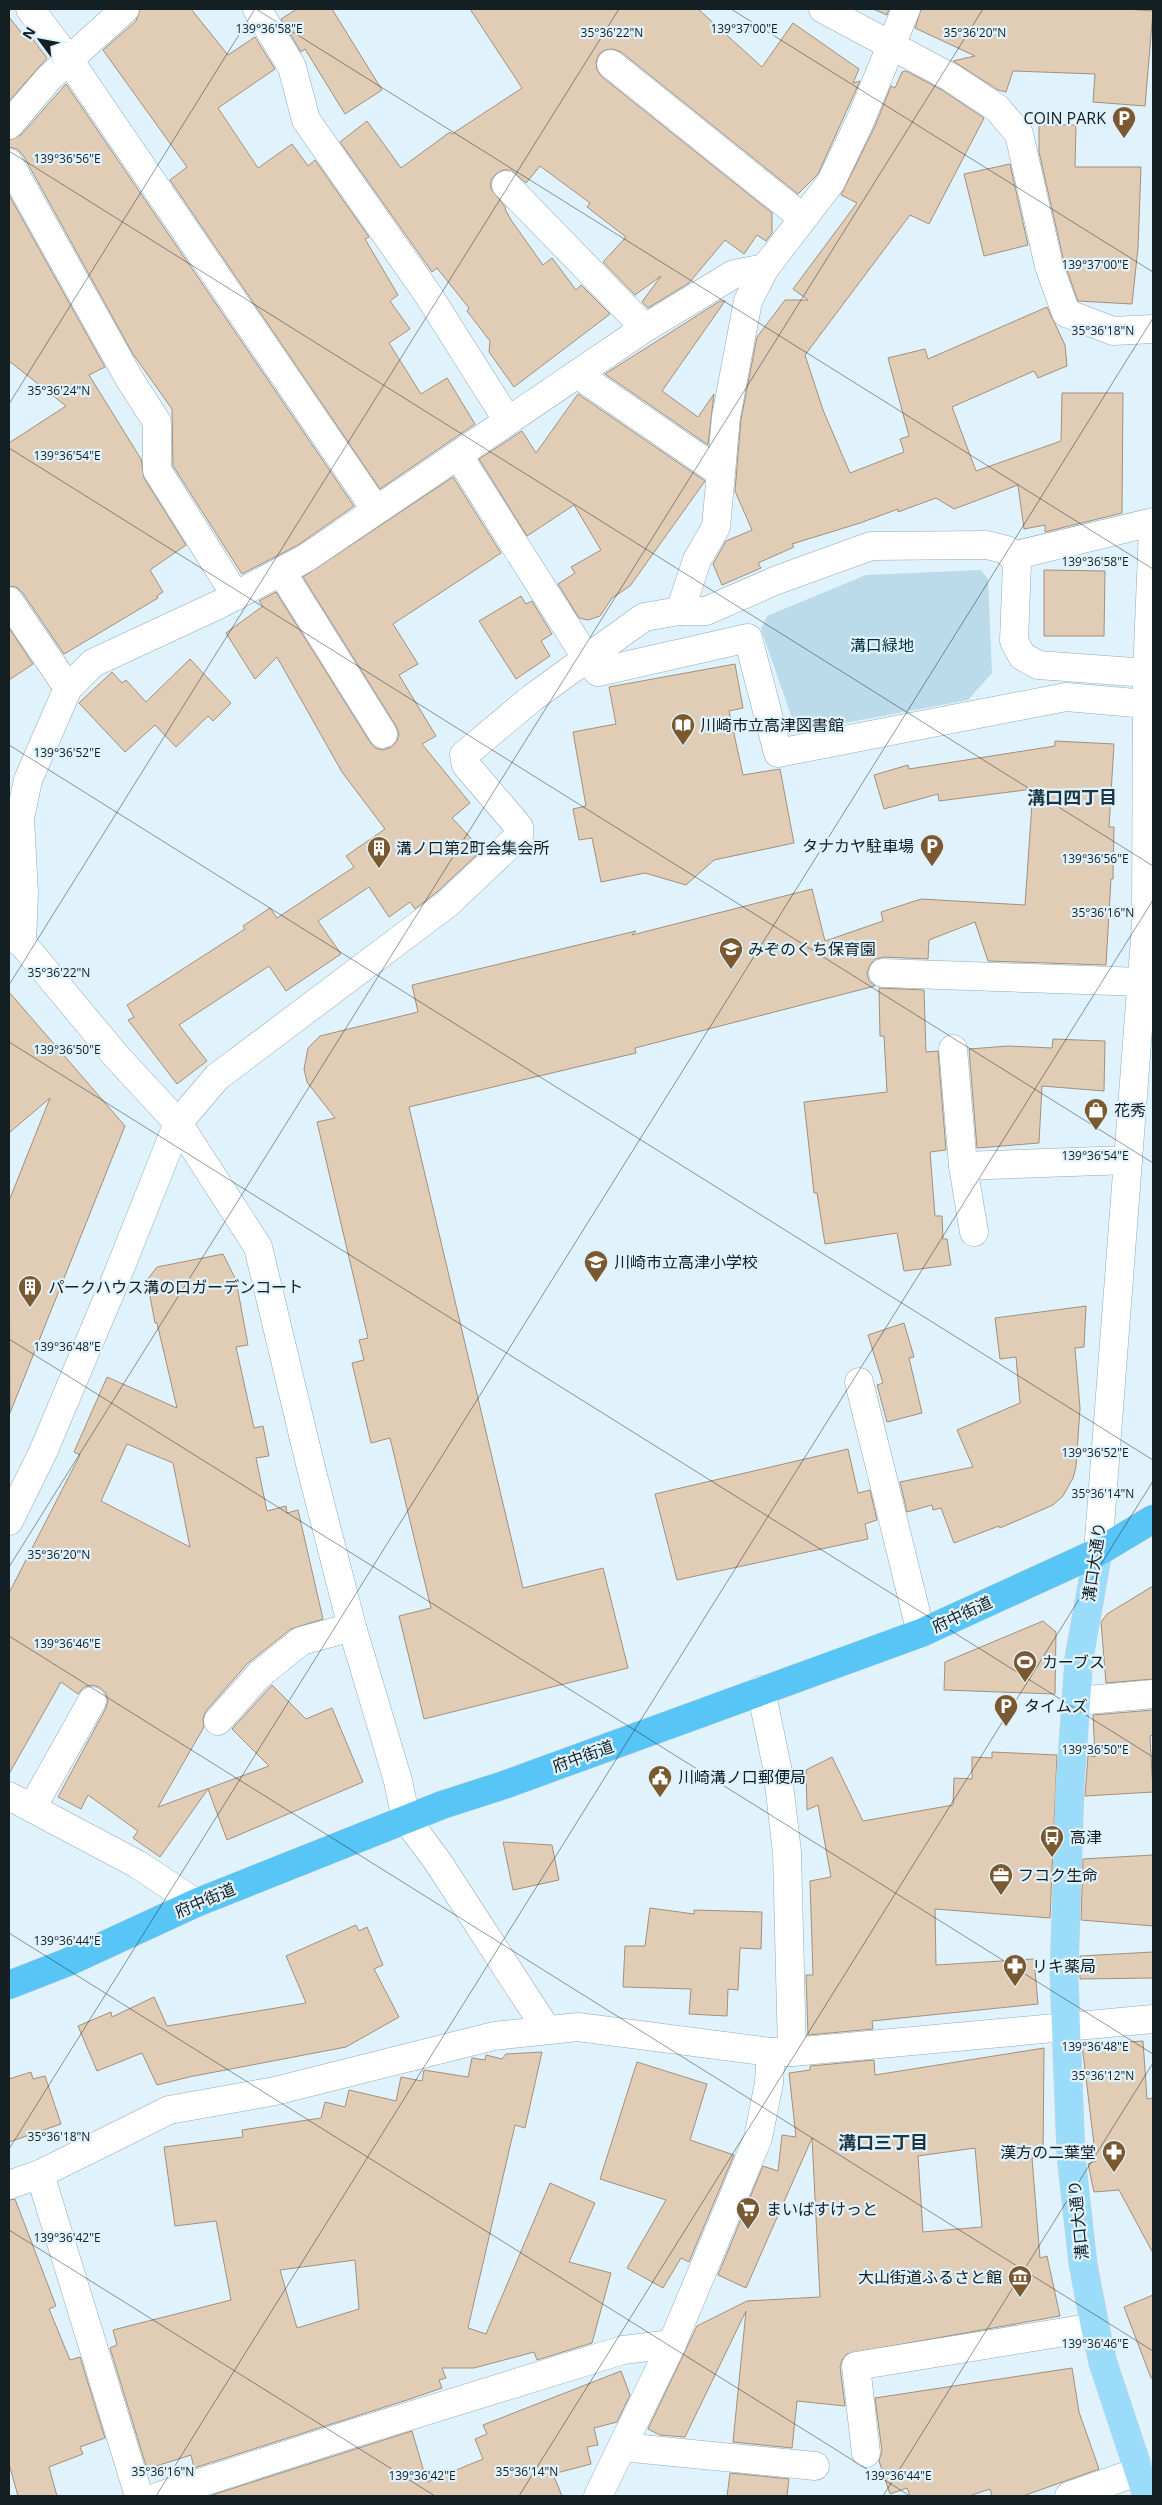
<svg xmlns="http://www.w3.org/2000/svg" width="1162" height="2505" viewBox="0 0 1162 2505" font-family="'Open Sans','Noto Sans JP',sans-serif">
  <rect width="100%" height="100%" fill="#e0f2fb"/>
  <!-- green -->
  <polygon fill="#bbdaea" points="981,570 988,579 992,673 968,700 808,730 793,721 761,629 767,616 866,575"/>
  <!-- building -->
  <g fill="#e1ccb6" stroke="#a3907b" fill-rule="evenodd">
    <polygon points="140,9 191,9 228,55 255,37 275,69 218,108 258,168 292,144 308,166 315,160 369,237 365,239 398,295 390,301 410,329 389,343 421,394 447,378 475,424 380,489 170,180 187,167 103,50 136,21"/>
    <polygon points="297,9 332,9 382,90 345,114 305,49 301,52 281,19"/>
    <polygon points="470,9 698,9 762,67 793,23 859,69 853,83 860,81 818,174 798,194 621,52 613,49 605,50 599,54 596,62 597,70 601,76 772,213 772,233 766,241 757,235 744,254 725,240 689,283 648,308 642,302 661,276 635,295 603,262 626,237 587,207 590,203 540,166 526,183 511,170 503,170 496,174 491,180 491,189 506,208 505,209 511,220 543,265 552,258 576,290 581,285 610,314 514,387 489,352 490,341 467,311 469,308 437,268 432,272 340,142 367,121 401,168 450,132 452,134 522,88"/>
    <polygon points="873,9 889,9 887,15"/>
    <polygon points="921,9 1125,9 1153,11 1145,106 1093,102 1095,74 1013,71 1006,92 998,90 953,61 975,56 915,28"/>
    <polygon points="9,17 24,36 28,33 47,58 9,101"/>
    <polygon points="906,71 942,90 984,118 929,224 910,215 805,355 823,410 850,473 904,452 900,439 909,436 888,358 925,349 928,359 1047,307 1065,345 1067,366 1038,378 1034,371 952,407 976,471 1061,441 1062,393 1123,393 1122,513 1045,532 1045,525 1024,529 1018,485 954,509 936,498 898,512 898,509 860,523 792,544 794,547 758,563 761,568 722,585 713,564 726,541 752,530 735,491 741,419 757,337 785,300 808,300 793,289 857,203 841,195 875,126 891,86 895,88 902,72"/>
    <polygon points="66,84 354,506 298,545 242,574 173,466 172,409 133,354 23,155 17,149 9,147 9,140 21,135"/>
    <polygon points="1039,125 1076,125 1075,167 1141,167 1138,248 1132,304 1078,301 1064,262 1039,152"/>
    <polygon points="1010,164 1028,245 984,256 964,174"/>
    <polygon points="9,195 105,367 89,375 141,459 144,478 186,545 150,570 163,592 157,596 158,598 64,654 22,592 16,587 9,586 9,443 66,406 9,361"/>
    <polygon points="720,301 725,301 662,391 698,417 714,394 708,445 605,374"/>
    <polygon points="578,394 705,481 630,586 612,598 600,616 588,620 579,618 558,584 575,573 571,567 601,550 574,505 527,536 479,459 522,431 536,453"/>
    <polygon points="453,477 501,553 393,624 418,664 399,675 436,736 422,744 470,803 452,818 482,850 437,892 415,909 410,902 389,917 369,887 318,921 341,954 286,991 269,966 179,1025 207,1061 177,1084 128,1020 134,1017 127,1005 245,929 243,926 270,908 277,918 354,867 346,856 385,829 342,772 277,657 255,679 226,633 263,606 259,601 276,592 370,742 375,748 383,750 392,747 397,741 399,734 396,726 303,577"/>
    <polygon points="1044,570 1105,571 1104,636 1044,636"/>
    <polygon points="521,596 526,604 532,601 552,634 541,641 550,656 516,679 479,621"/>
    <polygon points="9,628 33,664 9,680"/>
    <polygon points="190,659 231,703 213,721 208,716 176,747 155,725 125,752 79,703 112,672 122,683 126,680 146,702"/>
    <polygon points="735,664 743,708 729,711 743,775 780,769 794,843 714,860 686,885 645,873 601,882 592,838 579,840 573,809 586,806 573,732 616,724 609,687"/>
    <polygon points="1055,741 1114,744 1109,827 1114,827 1113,879 1111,879 1106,965 988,961 975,922 929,940 928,959 884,957 875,959 870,965 867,973 869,981 875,986 635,1048 636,1053 409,1107 523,1588 603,1568 628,1668 424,1719 399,1616 431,1608 390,1438 371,1443 352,1363 364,1360 359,1340 368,1338 317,1122 335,1118 307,1082 304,1069 308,1048 320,1036 418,1012 412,985 636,931 632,935 812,889 825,941 883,921 881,912 921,899 1025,905 1033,789 939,801 938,794 884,809 874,775 908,765 909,769 1055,746"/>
    <polygon points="879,988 924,990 926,1052 938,1051 946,1150 930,1152 935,1216 942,1216 943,1239 947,1239 951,1265 904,1271 897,1233 825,1244 817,1193 814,1193 804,1102 887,1092 884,1036 880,1036"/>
    <polygon points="9,992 125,1126 10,1413 9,1201 50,1098 9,1133"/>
    <polygon points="1053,1039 1105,1041 1104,1091 1042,1086 1039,1143 977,1148 969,1049 1008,1046 1052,1048"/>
    <path d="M223,1254l13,26 12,65 -12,2 18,81 9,-2 6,30 -13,2 11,53 19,-5 1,7 11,-3 25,109 -32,10 -44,35 -41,47 -3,7 1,9 -46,80 111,-41 -37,-37 40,-44 34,34 26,-11 31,74 -136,58 -19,-51 -48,68 -27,-19 5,-7 -50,-36 -7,14 -23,-12 48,-89 2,-7 -2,-8 -7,-6 -7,-2 -8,2 -6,7 -17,-12 -52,92v-181l71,-138 -6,-3 33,-75 70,31 -20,-85h-2l-8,-43 10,-13zM127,1444l46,19 17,84 -89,-46z"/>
    <polygon points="1086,1306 1084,1347 1075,1348 1080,1408 1076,1467 1073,1478 1063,1496 1053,1505 1000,1528 999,1526 954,1543 941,1508 933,1510 932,1505 907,1512 900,1482 973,1467 957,1430 1020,1403 1016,1357 1000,1359 995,1318"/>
    <polygon points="904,1323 914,1357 909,1358 922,1413 887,1422 877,1385 883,1383 868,1335"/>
    <polygon points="848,1449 858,1493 870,1490 877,1520 865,1524 868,1539 677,1580 655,1494"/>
    <polygon points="1153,1586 1153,1679 1106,1683 1101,1622 1107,1614"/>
    <polygon points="1043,1621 1056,1632 1055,1694 944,1690 945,1662"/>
    <polygon points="1153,1710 1153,1735 1150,1736 1153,1792 1085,1796 1088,1756 1095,1757 1093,1715"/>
    <polygon points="992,1752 1057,1755 1050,1918 935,1909 936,1965 1034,1959 1038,2004 872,2021 873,2029 808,2035 806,1975 813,1975 810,1881 831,1877 818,1805 807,1810 806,1770 832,1757 863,1821 953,1805 954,1778 972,1779 972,1757 992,1758"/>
    <polygon points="503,1842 552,1845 559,1880 513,1890"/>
    <polygon points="1153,1855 1153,1926 1081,1920 1083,1859"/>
    <polygon points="650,1908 694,1914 694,1910 762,1912 761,1949 740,1948 738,1990 728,1989 727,2016 689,2014 691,1989 623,1987 625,1946 645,1946"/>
    <polygon points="356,1925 359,1931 367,1927 383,1965 374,1969 399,2017 346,2047 189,2077 157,2085 142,2053 97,2071 78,2026 111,2012 112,2017 154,1997 167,2026 306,2003 286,1956"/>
    <polygon points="1153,1952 1153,1978 1080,1979 1080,1956"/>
    <polygon points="1143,2041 1147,2099 1153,2098 1153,2253 1119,2190 1094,2192 1088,2164 1096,2161 1082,2045"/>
    <path d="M1044,2048l-1,110h-11l8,100 7,-2 13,60 -213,38 -5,6 -2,7 5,39 -48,-5 -5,47 -59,-6 13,-131 -61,126 -25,-2 -12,-6 49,-103 50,-25 73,-4 -8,-159 -66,150 -28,-13 45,-109 15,5 4,-36 14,2 -7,-64 21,-3v-4l64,-6 1,15zM975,2148l7,79 -59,5 -5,-76z"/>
    <path d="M542,2052l-17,76 -10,-3 -47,203 18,6 64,-151 45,20 -26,59 42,11 -19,70 -55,17 -3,-8 -60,16h-32l4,10 -7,2 3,8 -32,11 -216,69 -3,-13 -44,14 -37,-121 7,-3 -4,-15 118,-30 -15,-79 -41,5 -11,-79 79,-10 -1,-7 79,-12 4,-16 20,5 4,-17 47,11 5,-24 21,4 2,-11 44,7 4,-19 13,2 1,-5 16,4 4,-5zM355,2260l4,49 -62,19 -17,-58z"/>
    <polygon points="637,2062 707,2084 690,2140 734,2155 689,2262 681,2258 663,2288 627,2268 666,2200 600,2179"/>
    <polygon points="31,2072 33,2079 45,2076 61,2124 9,2142 9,2079"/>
    <polygon points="15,2199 56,2306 49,2309 70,2360 80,2357 105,2438 80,2447 83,2454 49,2467 57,2496 18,2496 9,2464 9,2200"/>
    <polygon points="1153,2295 1153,2378 1151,2378 1124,2307"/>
    <polygon points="1072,2368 1079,2412 1099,2469 1023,2496 992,2496 990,2489 969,2496 910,2496 907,2488 890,2494 879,2461 882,2451 875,2398"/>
    <polygon points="621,2371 630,2395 617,2422 594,2428 598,2445 587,2447 591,2464 553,2474 562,2496 209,2496 412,2431 427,2482 483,2459 475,2439 487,2434 483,2425"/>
    <polygon points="730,2473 789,2479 787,2496 727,2496"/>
  </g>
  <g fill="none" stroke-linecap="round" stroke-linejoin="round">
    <!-- minor casing -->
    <g stroke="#8fabba" stroke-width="29">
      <g id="minor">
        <polyline points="30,9 69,60 376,510"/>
        <polyline points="257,9 292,67 306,120 427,293 508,421"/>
        <polyline points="823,9 950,77 997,108 1019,134 1049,266 1066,313 1113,331 1153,329"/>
        <polyline points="611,64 803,218"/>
        <polyline points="9,125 49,78 125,9"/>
        <polyline points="9,163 130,380 157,422 157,470 236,596"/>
        <polyline points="506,185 645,328"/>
        <polyline points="577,374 721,473"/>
        <polyline points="458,455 587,659 598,672 748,638 778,753 1066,697 1147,704"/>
        <polyline points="1012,556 1153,522"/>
        <polyline points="281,571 383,734"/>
        <polyline points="9,601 68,688"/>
        <polyline points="680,611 697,560 716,527 726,417 748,301 765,268 831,182 861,119 906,9"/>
        <polyline points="9,936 22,943 117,1057 178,1123 258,1247 311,1468 352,1627 398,1781 406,1819 438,1862 547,2030"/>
        <polyline points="22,943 24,893 20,818 28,780 68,688 93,663 220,604 306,558 645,328 734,274 765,268"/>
        <polyline points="883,973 1142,982"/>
        <polyline points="953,1049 963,1166 974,1232"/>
        <polyline points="963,1166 1128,1160"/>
        <polyline points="859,1382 921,1633"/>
        <polyline points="9,1521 43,1452 115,1281 178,1123 217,1077 447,904 519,836 519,827 466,765 464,755 532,698 644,617 680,611 706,611 777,580 871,546 987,545 1007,550 1017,563 1014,641 1022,656 1038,665 1147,673"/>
        <polyline points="1098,1552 1146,925 1147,673 1153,529"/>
        <polyline points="761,1690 777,1767 787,1852 792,2052"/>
        <polyline points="1077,1701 1153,1694"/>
        <polyline points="218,1721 259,1675 301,1641 352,1627"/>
        <polyline points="9,1796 137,1864 196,1903"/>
        <polyline points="32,1808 92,1701"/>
        <polyline points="40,2174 139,2496"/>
        <polyline points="9,2185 40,2174 169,2110 275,2091 494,2036 578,2027 771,2052 792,2052 1153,2019"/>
        <polyline points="622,2447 815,2466"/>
        <polyline points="866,2453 856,2366 1095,2327"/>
        <polyline points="159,2496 364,2430 623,2350 672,2344"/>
        <polyline points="598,2496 672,2344 758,2138 769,2083 771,2052"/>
        <polyline points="1069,2496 1140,2471"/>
      </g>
    </g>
    <!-- major casing -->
    <g stroke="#d0d2d3" stroke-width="29">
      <polyline id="major" points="1098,1552 1079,1658 1070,1786 1064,1975 1071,2156 1083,2264 1095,2327 1103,2363 1147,2496"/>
    </g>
    <!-- highway casing -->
    <g stroke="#d0d2d3" stroke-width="29">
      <polyline id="highway" points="9,1985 68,1962 196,1903 442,1805 504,1785 921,1633 1098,1552 1153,1519"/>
    </g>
    <!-- minor -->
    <use href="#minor" stroke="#fff" stroke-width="28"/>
    <!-- major -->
    <use href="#major" stroke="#9bdcfa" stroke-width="28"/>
    <!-- highway -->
    <use href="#highway" stroke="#58c5f7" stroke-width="28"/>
  </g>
  <!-- ticks -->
  <path fill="none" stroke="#141f24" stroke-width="1" stroke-opacity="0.45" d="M256,9l897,560M731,9l422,263M9,151l1144,715M9,404l246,-395M9,448l1144,715M9,745l1144,715M9,985l610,-976M9,1042l1144,715M9,1339l1144,715M9,1567l974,-1558M9,1636l1144,715M9,1933l901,563M9,2149l1144,-1831M9,2230l426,266M156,2496l997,-1596M519,2496l634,-1015M883,2496l270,-433"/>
  <!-- icons -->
  <defs>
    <g id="parking-pin" transform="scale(1.25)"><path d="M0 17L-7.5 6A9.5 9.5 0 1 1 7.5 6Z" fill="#7b5930" stroke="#e0f2fb"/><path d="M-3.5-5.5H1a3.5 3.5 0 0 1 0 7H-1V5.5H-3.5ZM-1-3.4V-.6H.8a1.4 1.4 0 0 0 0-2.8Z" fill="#fff"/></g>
    <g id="library-pin" transform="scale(1.25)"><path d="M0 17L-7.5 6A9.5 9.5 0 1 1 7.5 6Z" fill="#7b5930" stroke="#e0f2fb"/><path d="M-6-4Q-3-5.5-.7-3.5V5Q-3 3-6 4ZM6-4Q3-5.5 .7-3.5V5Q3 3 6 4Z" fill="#fff"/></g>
    <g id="building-pin" transform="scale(1.25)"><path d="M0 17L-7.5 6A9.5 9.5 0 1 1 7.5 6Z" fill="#7b5930" stroke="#e0f2fb"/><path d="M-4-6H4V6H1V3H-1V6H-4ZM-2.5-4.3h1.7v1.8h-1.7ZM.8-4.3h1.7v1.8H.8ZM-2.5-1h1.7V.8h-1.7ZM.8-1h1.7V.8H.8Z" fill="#fff"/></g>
    <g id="school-pin" transform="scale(1.25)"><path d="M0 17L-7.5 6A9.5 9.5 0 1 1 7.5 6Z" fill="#7b5930" stroke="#e0f2fb"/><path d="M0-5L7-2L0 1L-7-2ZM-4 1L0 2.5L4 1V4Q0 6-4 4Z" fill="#fff"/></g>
    <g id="shop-pin" transform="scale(1.25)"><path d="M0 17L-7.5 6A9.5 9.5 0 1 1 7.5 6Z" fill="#7b5930" stroke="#e0f2fb"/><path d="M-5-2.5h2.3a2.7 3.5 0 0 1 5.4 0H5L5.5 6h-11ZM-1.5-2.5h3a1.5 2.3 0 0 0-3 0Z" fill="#fff"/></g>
    <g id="stadium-pin" transform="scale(1.25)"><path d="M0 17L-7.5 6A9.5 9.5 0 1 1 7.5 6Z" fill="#7b5930" stroke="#e0f2fb"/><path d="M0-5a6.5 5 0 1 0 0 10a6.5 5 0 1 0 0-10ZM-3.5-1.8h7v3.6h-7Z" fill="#fff"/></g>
    <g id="civic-pin" transform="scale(1.25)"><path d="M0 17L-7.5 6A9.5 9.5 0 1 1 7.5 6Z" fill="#7b5930" stroke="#e0f2fb"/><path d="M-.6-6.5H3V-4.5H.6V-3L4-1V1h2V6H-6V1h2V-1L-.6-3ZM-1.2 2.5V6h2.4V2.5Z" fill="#fff"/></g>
    <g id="bus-pin" transform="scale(1.25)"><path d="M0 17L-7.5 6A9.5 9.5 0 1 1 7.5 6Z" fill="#7b5930" stroke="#e0f2fb"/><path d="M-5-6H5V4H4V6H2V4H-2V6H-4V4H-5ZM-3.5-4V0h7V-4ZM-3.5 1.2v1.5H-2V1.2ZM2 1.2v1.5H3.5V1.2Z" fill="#fff"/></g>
    <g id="office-pin" transform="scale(1.25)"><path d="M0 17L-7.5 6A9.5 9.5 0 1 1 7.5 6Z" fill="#7b5930" stroke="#e0f2fb"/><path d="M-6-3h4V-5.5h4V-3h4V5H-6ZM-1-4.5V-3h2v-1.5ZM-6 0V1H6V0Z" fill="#fff"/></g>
    <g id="pharmacy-pin" transform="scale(1.25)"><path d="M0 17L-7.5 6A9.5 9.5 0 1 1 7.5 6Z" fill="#7b5930" stroke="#e0f2fb"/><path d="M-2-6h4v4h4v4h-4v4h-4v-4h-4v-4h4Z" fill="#fff"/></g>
    <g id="supermarket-pin" transform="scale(1.25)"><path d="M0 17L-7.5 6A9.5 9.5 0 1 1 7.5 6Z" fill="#7b5930" stroke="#e0f2fb"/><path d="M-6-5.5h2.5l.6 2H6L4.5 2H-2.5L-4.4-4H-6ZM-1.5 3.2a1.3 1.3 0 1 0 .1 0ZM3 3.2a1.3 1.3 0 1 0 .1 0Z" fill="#fff"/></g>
    <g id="museum-pin" transform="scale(1.25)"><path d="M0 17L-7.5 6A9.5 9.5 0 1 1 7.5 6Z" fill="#7b5930" stroke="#e0f2fb"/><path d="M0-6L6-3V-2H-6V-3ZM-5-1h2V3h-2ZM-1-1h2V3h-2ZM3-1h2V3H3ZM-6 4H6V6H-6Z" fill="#fff"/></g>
  </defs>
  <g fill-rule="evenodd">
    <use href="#parking-pin" x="1124" y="118"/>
    <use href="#library-pin" x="683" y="725"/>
    <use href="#parking-pin" x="932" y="846"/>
    <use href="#building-pin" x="379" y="848"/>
    <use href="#school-pin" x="731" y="949"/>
    <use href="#shop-pin" x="1096" y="1110"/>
    <use href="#school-pin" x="596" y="1262"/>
    <use href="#building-pin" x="30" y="1287"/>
    <use href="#stadium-pin" x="1025" y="1662"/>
    <use href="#parking-pin" x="1006" y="1706"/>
    <use href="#civic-pin" x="660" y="1777"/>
    <use href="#bus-pin" x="1052" y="1837"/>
    <use href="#office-pin" x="1001" y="1875"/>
    <use href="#pharmacy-pin" x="1015" y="1966"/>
    <use href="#pharmacy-pin" x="1114" y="2152"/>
    <use href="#supermarket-pin" x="748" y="2209"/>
    <use href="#museum-pin" x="1020" y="2277"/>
  </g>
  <g text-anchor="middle" stroke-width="4.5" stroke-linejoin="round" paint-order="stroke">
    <!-- poi labels -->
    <g font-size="16" fill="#141f24" stroke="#e0f2fb" text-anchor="start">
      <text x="1106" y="124" text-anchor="end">COIN PARK</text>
      <text x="700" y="731">川崎市立高津図書館</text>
      <text x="914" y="852" text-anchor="end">タナカヤ駐車場</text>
      <text x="396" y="854">溝ノ口第2町会集会所</text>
      <text x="748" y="955">みぞのくち保育園</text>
      <text x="1114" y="1116">花秀</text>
      <text x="614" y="1268">川崎市立高津小学校</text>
      <text x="48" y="1293">パークハウス溝の口ガーデンコート</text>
      <text x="1042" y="1668">カーブス</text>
      <text x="1024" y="1712">タイムズ</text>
      <text x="678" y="1783">川崎溝ノ口郵便局</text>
      <text x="1070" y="1843">高津</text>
      <text x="1018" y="1881">フコク生命</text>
      <text x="1032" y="1972">リキ薬局</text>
      <text x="1096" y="2158" text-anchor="end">漢方の二葉堂</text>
      <text x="766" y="2215">まいばすけっと</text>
      <text x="1002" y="2283" text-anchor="end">大山街道ふるさと館</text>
    </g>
    <!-- park labels -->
    <g font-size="16" fill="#073142" stroke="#e0f2fb">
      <text x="882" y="651">溝口緑地</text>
    </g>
    <!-- street labels -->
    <g font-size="16" fill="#141f24" stroke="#e0f2fb">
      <text transform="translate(1094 1562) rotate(-82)" y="6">溝口大通り</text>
      <text transform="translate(962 1614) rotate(-25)" y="6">府中街道</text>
      <text transform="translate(583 1756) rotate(-20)" y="6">府中街道</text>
      <text transform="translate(205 1900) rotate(-23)" y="6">府中街道</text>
      <text transform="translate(1078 2220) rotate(-96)" y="6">溝口大通り</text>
    </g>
    <!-- neighbourhood labels -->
    <g font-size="18" font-weight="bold" fill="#1c3541" stroke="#e0f2fb">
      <text x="1072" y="804">溝口四丁目</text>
      <text x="883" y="2149">溝口三丁目</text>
    </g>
  </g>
  <g font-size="12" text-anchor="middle" fill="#141f24" stroke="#e0f2fb" stroke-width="4.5" stroke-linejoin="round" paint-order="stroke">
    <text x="269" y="33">139°36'58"E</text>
    <text x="744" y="33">139°37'00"E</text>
    <text x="612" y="37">35°36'22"N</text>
    <text x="975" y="37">35°36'20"N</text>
    <text x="67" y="163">139°36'56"E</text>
    <text x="1095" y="269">139°37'00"E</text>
    <text x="1103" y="335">35°36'18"N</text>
    <text x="59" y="395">35°36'24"N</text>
    <text x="67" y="460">139°36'54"E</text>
    <text x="1095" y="566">139°36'58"E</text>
    <text x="67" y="757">139°36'52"E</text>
    <text x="1095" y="863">139°36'56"E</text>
    <text x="1103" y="917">35°36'16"N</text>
    <text x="59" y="977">35°36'22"N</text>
    <text x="67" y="1054">139°36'50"E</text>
    <text x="1095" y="1160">139°36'54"E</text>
    <text x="67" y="1351">139°36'48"E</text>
    <text x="1095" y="1457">139°36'52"E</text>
    <text x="1103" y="1498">35°36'14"N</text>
    <text x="59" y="1559">35°36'20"N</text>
    <text x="67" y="1648">139°36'46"E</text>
    <text x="1095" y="1754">139°36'50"E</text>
    <text x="67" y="1945">139°36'44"E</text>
    <text x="1095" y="2051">139°36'48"E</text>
    <text x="1103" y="2080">35°36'12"N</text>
    <text x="59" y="2141">35°36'18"N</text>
    <text x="67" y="2242">139°36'42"E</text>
    <text x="1095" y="2348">139°36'46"E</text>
    <text x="163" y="2476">35°36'16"N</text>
    <text x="527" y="2476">35°36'14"N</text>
    <text x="422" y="2480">139°36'42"E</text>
    <text x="898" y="2480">139°36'44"E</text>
  </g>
  <!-- border -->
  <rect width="1162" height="2505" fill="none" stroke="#141f24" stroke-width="20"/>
  <!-- north arrow -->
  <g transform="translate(40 40) rotate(302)" stroke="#e0f2fb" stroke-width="4" paint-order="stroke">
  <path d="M0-4L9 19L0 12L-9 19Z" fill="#141f24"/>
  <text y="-8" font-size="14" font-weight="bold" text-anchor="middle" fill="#141f24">N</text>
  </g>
</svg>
